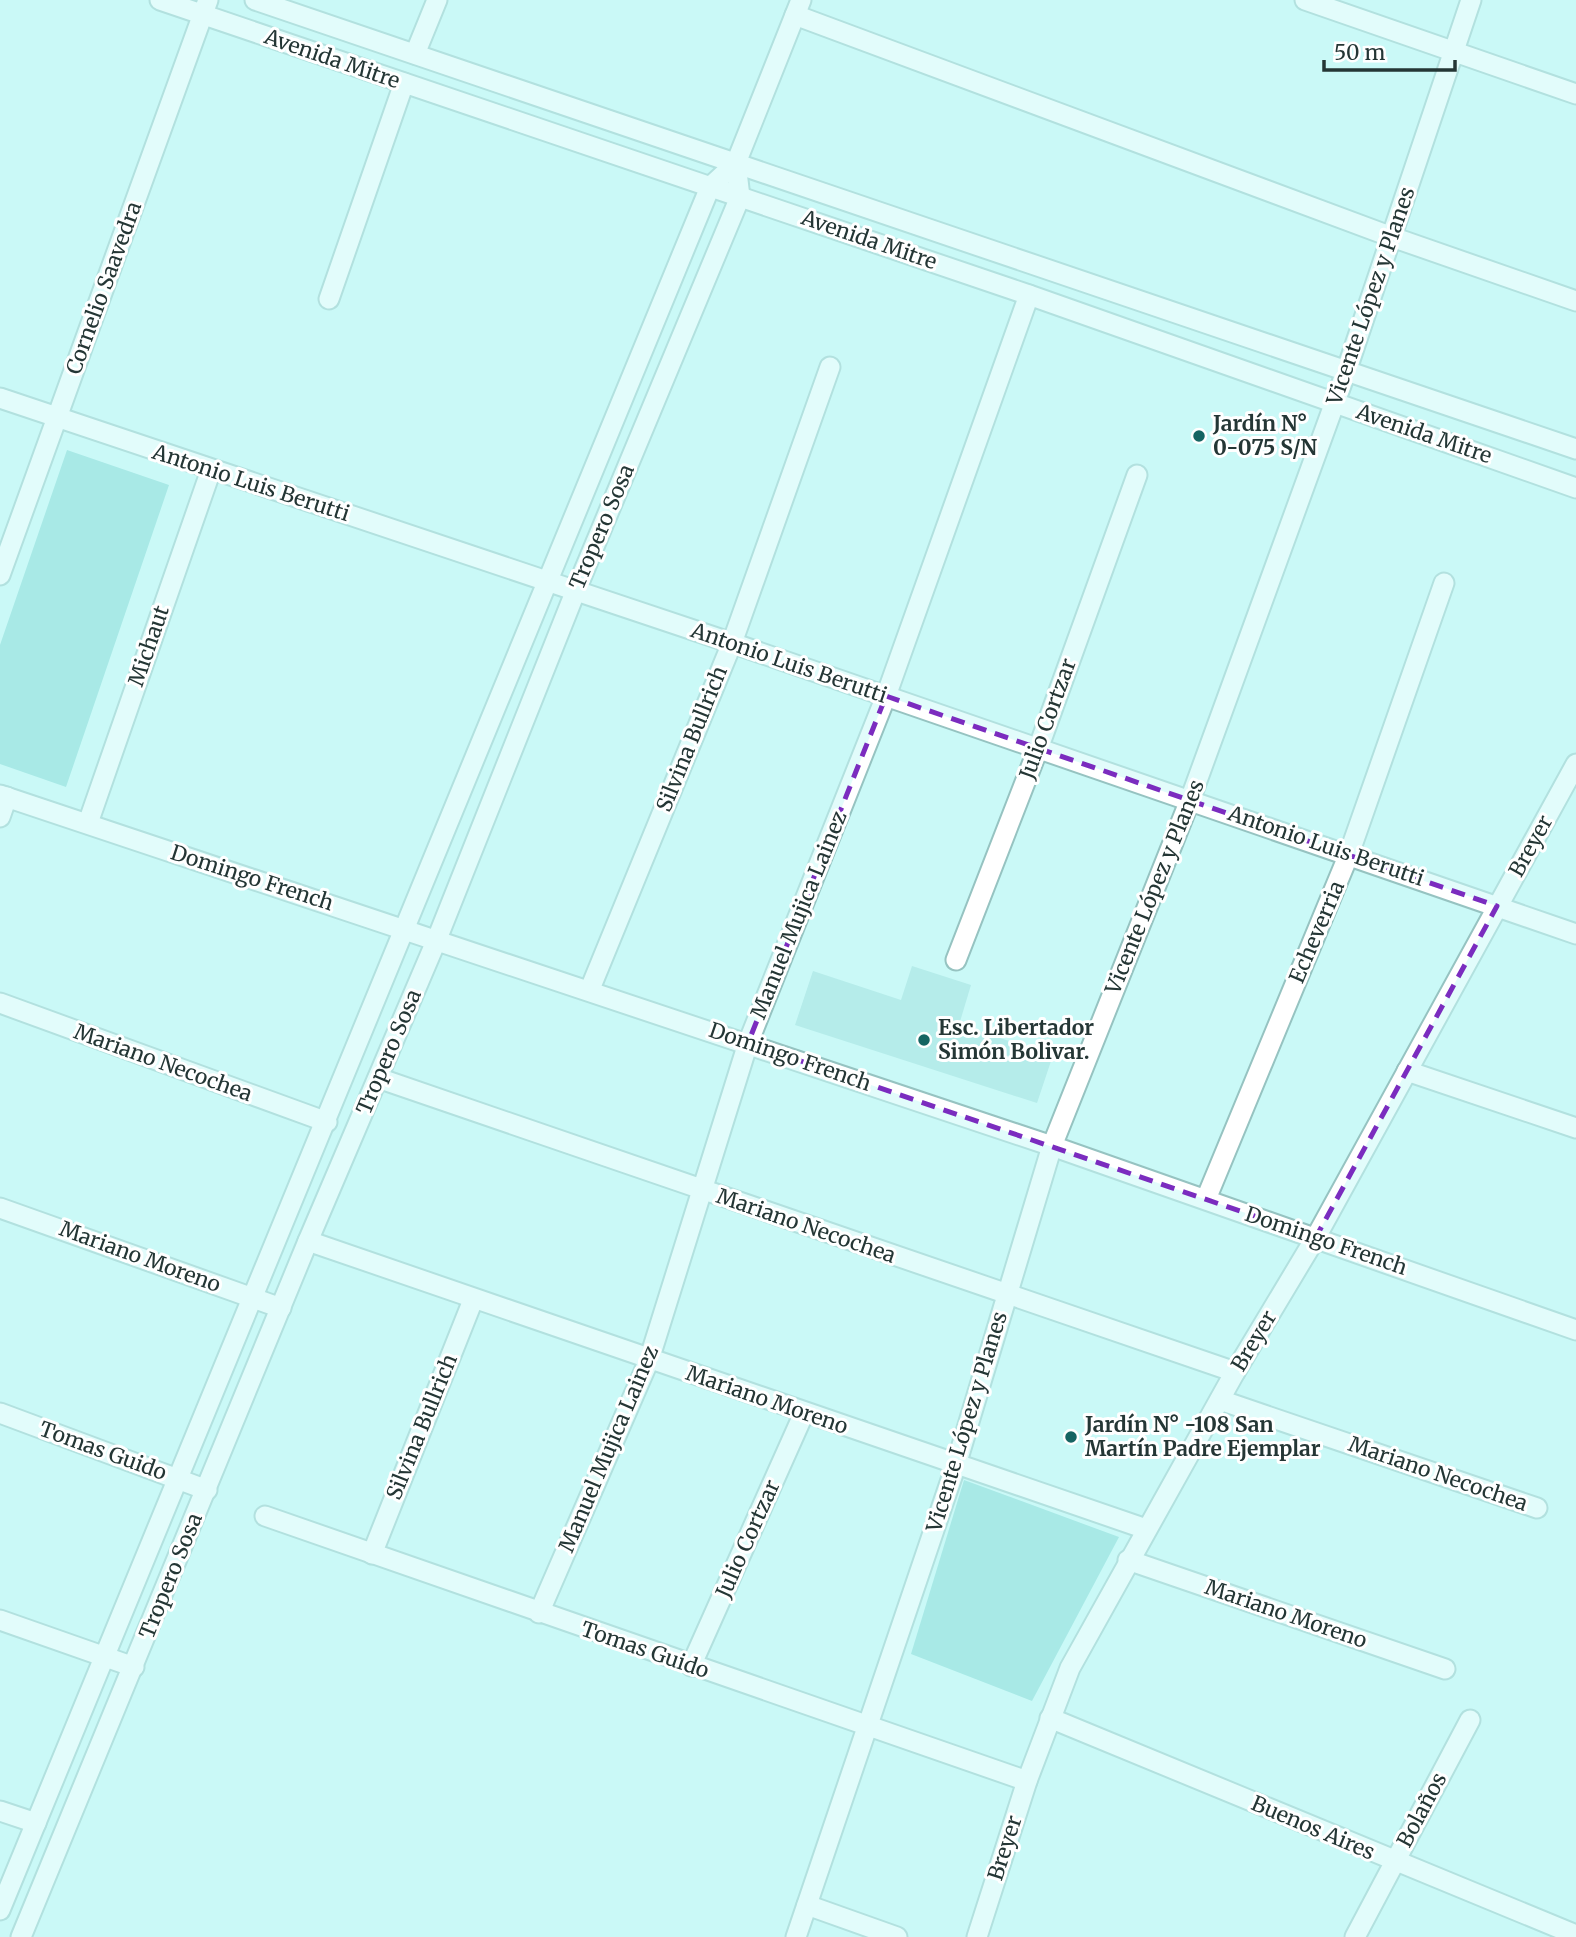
<svg xmlns="http://www.w3.org/2000/svg" width="1576" height="1937" viewBox="0 0 1576 1937" font-family="Merriweather,serif">
  <rect width="100%" height="100%" fill="#caf9f7"/>
  <!-- built -->
  <polygon fill="#b5ecea" points="912,966 971,985 959,1025 1053,1055 1037,1103 795,1025 813,971 901,1000"/>
  <!-- green -->
  <g fill="#7fd4d0">
    <polygon points="67,450 169,485 66,787 0,764 0,645"/>
    <polygon points="964,1480 1119,1537 1032,1701 911,1654"/>
  </g>
  <g fill="none" stroke-linecap="round" stroke-linejoin="round">
    <!-- minor casing -->
    <g stroke="#96c3c1" stroke-width="23">
      <g id="minor">
        <polyline points="160,0 1029,295 1576,488"/>
        <polyline points="255,0 1576,449"/>
        <polyline points="1305,0 1576,94"/>
        <polyline points="795,15 1392,237 1576,301"/>
        <polyline points="415,54 437,0"/>
        <polyline points="329,299 404,83"/>
        <polyline points="0,398 732,643 1576,934"/>
        <polyline points="0,575 208,0"/>
        <polyline points="0,795 1052,1146 1576,1330"/>
        <polyline points="0,817 7,797"/>
        <polyline points="88,823 211,470"/>
        <polyline points="956,960 1038,749 1137,475"/>
        <polyline points="590,989 732,643 830,367"/>
        <polyline points="0,1003 327,1122"/>
        <polyline points="1407,1071 1576,1128"/>
        <polyline points="378,1078 1235,1372"/>
        <polyline points="1206,1199 1349,854 1444,583"/>
        <polyline points="0,1208 281,1308"/>
        <polyline points="308,1241 1146,1529"/>
        <polyline points="1220,1400 1537,1508"/>
        <polyline points="0,1413 207,1490"/>
        <polyline points="265,1516 1027,1781"/>
        <polyline points="372,1554 473,1300"/>
        <polyline points="1128,1560 1445,1669"/>
        <polyline points="539,1613 649,1360 748,1043 886,696 1029,295"/>
        <polyline points="0,1620 134,1667"/>
        <polyline points="691,1666 804,1413"/>
        <polyline points="1050,1718 1576,1935"/>
        <polyline points="0,1811 36,1823"/>
        <polyline points="807,1905 897,1937"/>
        <polyline points="0,1910 710,187 736,163 801,0"/>
        <polyline points="21,1937 308,1241 437,939 576,590 740,197 736,163"/>
        <polyline points="796,1937 956,1465 1052,1146 1190,800 1347,369 1471,0"/>
        <polyline points="977,1937 1027,1781 1070,1668 1235,1372 1316,1237 1576,764"/>
        <polyline points="1355,1937 1470,1720"/>
      </g>
    </g>
    <!-- minor -->
    <use href="#minor" stroke="#fff" stroke-width="19"/>
  </g>
  <!-- marked area -->
  <path d="M0 0H1576V1937H0ZM886,696l611,210 -181,331 -568,-194z" fill="#caf9f7" fill-opacity=".55" fill-rule="evenodd"/>
  <path fill="none" stroke="#7b2cbf" stroke-width="5" stroke-dasharray="14 9" stroke-linejoin="round" d="M886,696l611,210 -181,331 -568,-194z"/>
  <!-- markers -->
  <g fill="#156462" stroke="#fff" stroke-width="2.5">
    <circle cx="1199" cy="436" r="7"/>
    <circle cx="924" cy="1040" r="7"/>
    <circle cx="1071" cy="1437" r="7"/>
  </g>
  <g text-anchor="middle" stroke-width="6" stroke-linejoin="round" paint-order="stroke">
    <!-- street labels -->
    <g font-size="21" fill="#243635" stroke="#fff">
      <text transform="translate(332 59) rotate(19)" y="7">Avenida Mitre</text>
      <text transform="translate(869 240) rotate(19)" y="7">Avenida Mitre</text>
      <text transform="translate(104 288) rotate(-70)" y="7">Cornelio Saavedra</text>
      <text transform="translate(1371 296) rotate(-71)" y="7">Vicente López y Planes</text>
      <text transform="translate(1424 434) rotate(19)" y="7">Avenida Mitre</text>
      <text transform="translate(251 483) rotate(18)" y="7">Antonio Luis Berutti</text>
      <text transform="translate(602 527) rotate(-67)" y="7">Tropero Sosa</text>
      <text transform="translate(149 646) rotate(-71)" y="7">Michaut</text>
      <text transform="translate(789 663) rotate(19)" y="7">Antonio Luis Berutti</text>
      <text transform="translate(1048 719) rotate(-70)" y="7">Julio Cortzar</text>
      <text transform="translate(692 739) rotate(-68)" y="7">Silvina Bullrich</text>
      <text transform="translate(1326 846) rotate(19)" y="7">Antonio Luis Berutti</text>
      <text transform="translate(1531 846) rotate(-61)" y="7">Breyer</text>
      <text transform="translate(252 878) rotate(18)" y="7">Domingo French</text>
      <text transform="translate(1155 887) rotate(-68)" y="7">Vicente López y Planes</text>
      <text transform="translate(799 915) rotate(-68)" y="7">Manuel Mujica Lainez</text>
      <text transform="translate(1317 932) rotate(-67)" y="7">Echeverria</text>
      <text transform="translate(389 1052) rotate(-67)" y="7">Tropero Sosa</text>
      <text transform="translate(790 1057) rotate(19)" y="7">Domingo French</text>
      <text transform="translate(163 1063) rotate(20)" y="7">Mariano Necochea</text>
      <text transform="translate(806 1226) rotate(19)" y="7">Mariano Necochea</text>
      <text transform="translate(1326 1241) rotate(19)" y="7">Domingo French</text>
      <text transform="translate(140 1257) rotate(20)" y="7">Mariano Moreno</text>
      <text transform="translate(1254 1341) rotate(-59)" y="7">Breyer</text>
      <text transform="translate(767 1400) rotate(19)" y="7">Mariano Moreno</text>
      <text transform="translate(967 1422) rotate(-73)" y="7">Vicente López y Planes</text>
      <text transform="translate(422 1427) rotate(-68)" y="7">Silvina Bullrich</text>
      <text transform="translate(609 1449) rotate(-67)" y="7">Manuel Mujica Lainez</text>
      <text transform="translate(103 1451) rotate(20)" y="7">Tomas Guido</text>
      <text transform="translate(1438 1474) rotate(19)" y="7">Mariano Necochea</text>
      <text transform="translate(748 1539) rotate(-66)" y="7">Julio Cortzar</text>
      <text transform="translate(171 1576) rotate(-68)" y="7">Tropero Sosa</text>
      <text transform="translate(1286 1614) rotate(19)" y="7">Mariano Moreno</text>
      <text transform="translate(645 1650) rotate(19)" y="7">Tomas Guido</text>
      <text transform="translate(1422 1810) rotate(-62)" y="7">Bolaños</text>
      <text transform="translate(1313 1828) rotate(23)" y="7">Buenos Aires</text>
      <text transform="translate(1005 1848) rotate(-72)" y="7">Breyer</text>
    </g>
    <!-- poi labels -->
    <g font-size="21" font-weight="bold" fill="#243635" stroke="#fff" text-anchor="start">
      <text x="1213" y="431">Jardín N°<tspan x="1213" dy="24">0-075 S/N</tspan></text>
      <text x="938" y="1035">Esc. Libertador<tspan x="938" dy="24">Simón Bolivar.</tspan></text>
      <text x="1085" y="1432">Jardín N° -108 San<tspan x="1085" dy="24">Martín Padre Ejemplar</tspan></text>
    </g>
  </g>
  <!-- scale -->
  <path d="M1324 60v10h131v-10" fill="none" stroke="#243635" stroke-width="3.5"/>
  <text x="1334" y="60" font-size="21" fill="#243635" stroke="#ffffff" stroke-width="5" paint-order="stroke">50 m</text>
</svg>
